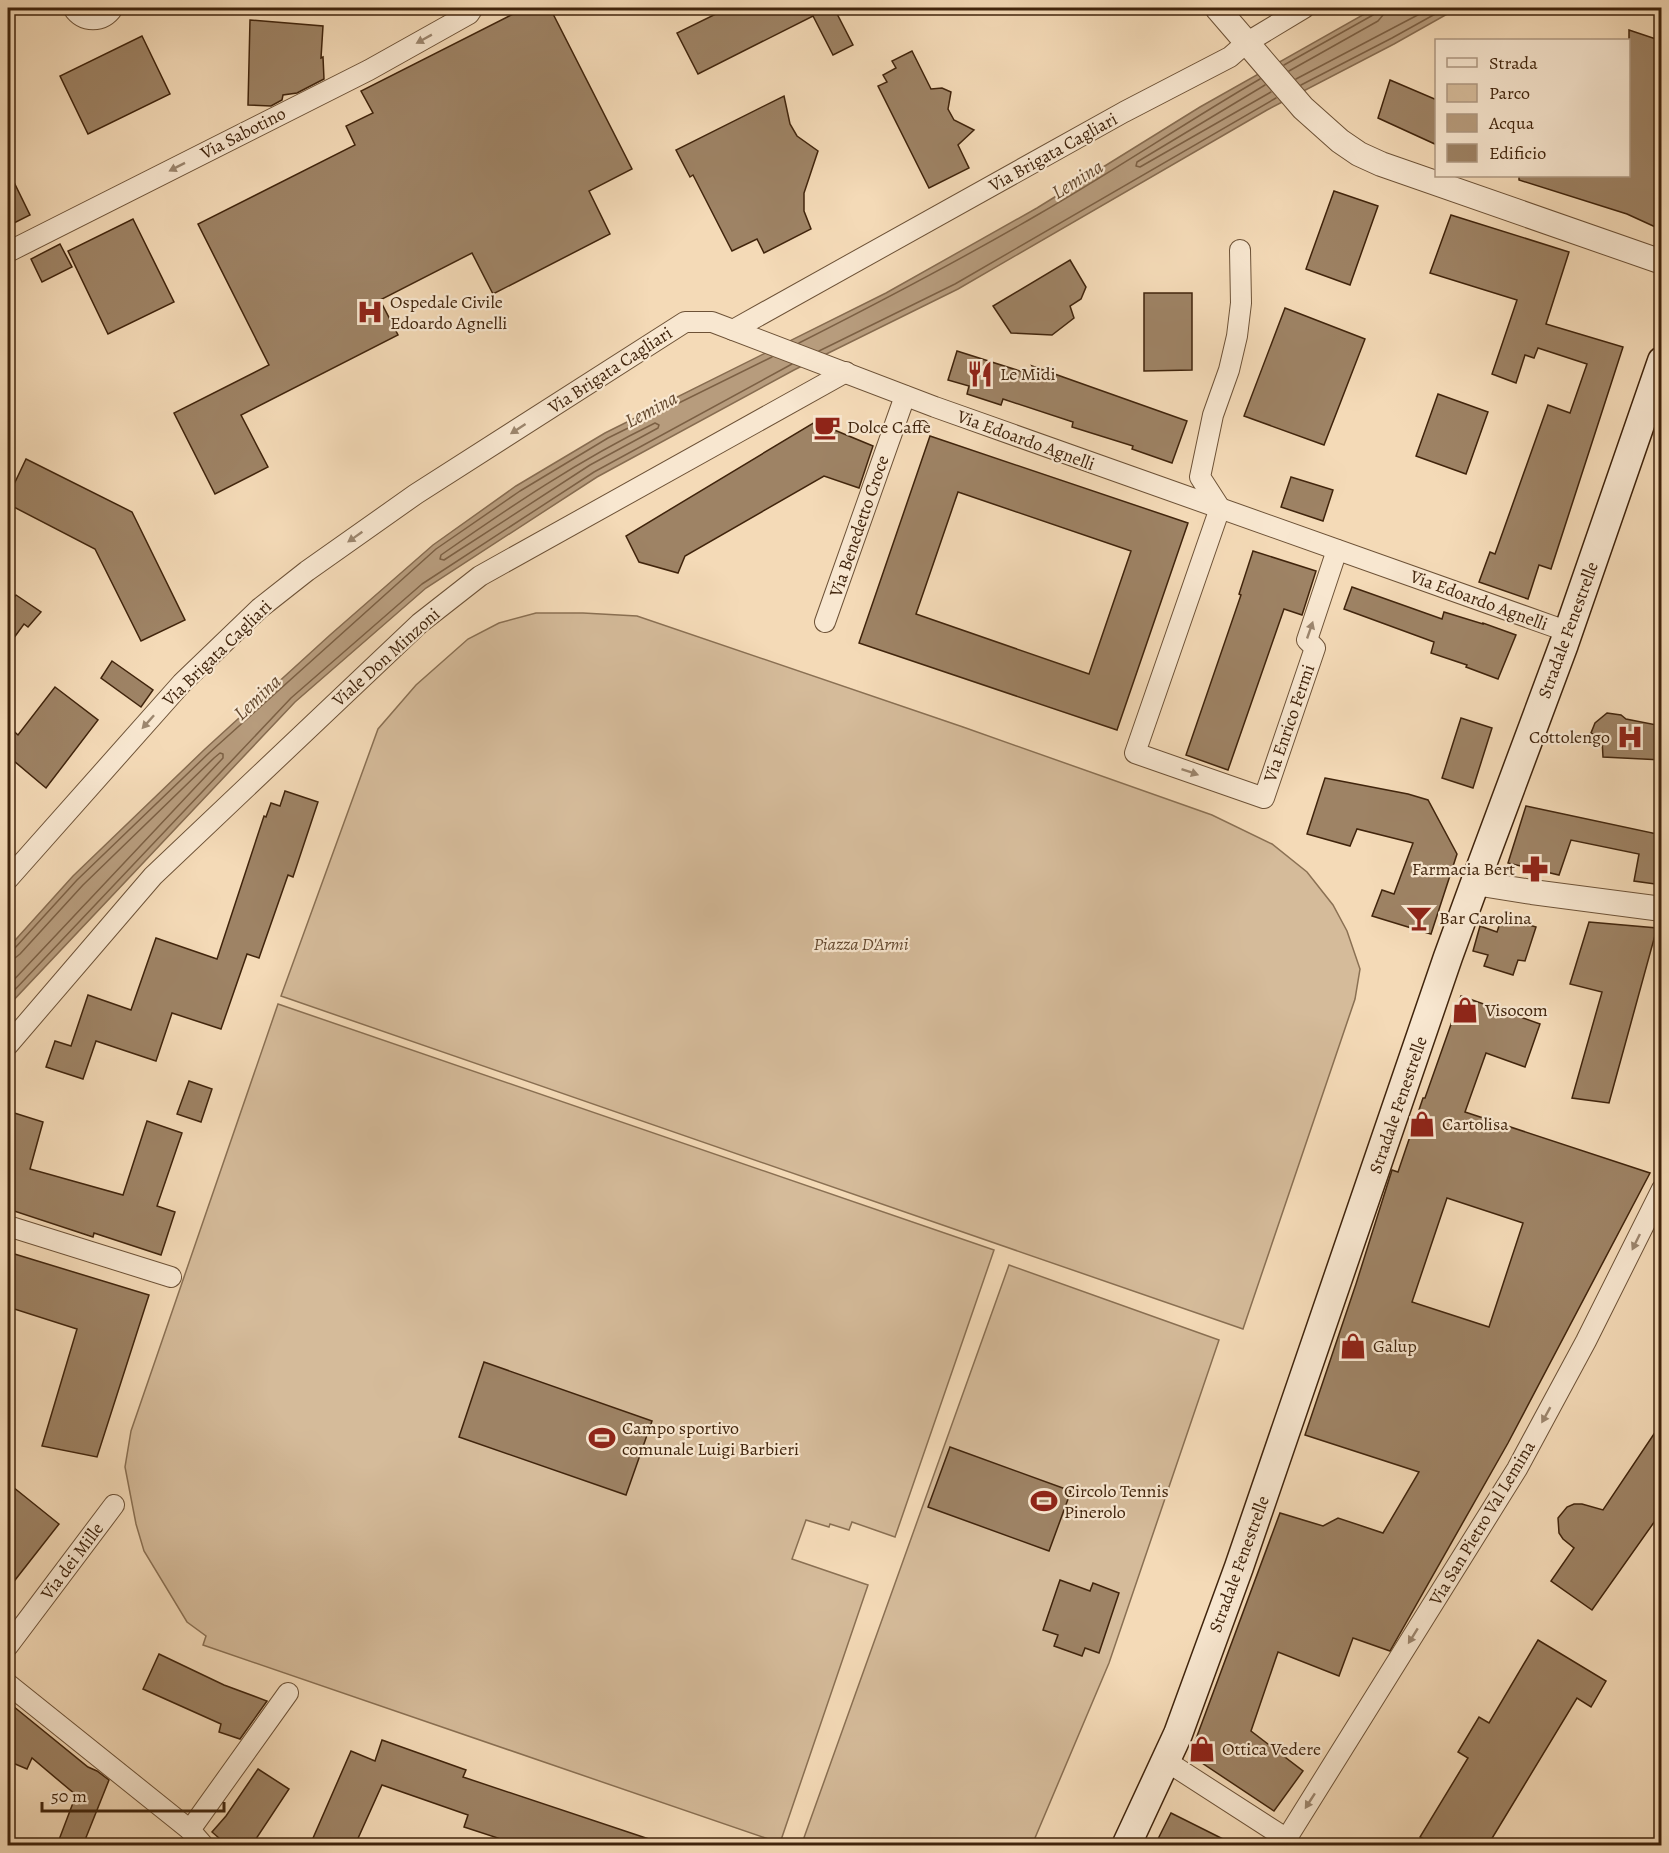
<svg xmlns="http://www.w3.org/2000/svg" width="1669" height="1853" viewBox="0 0 1669 1853" font-family="Alegreya,serif">
  <rect width="100%" height="100%" fill="#f4dab7"/>
  <filter id="stains"><feTurbulence type="fractalNoise" baseFrequency=".00333" numOctaves="4"/><feColorMatrix values="0 0 0 0 .2 0 0 0 0 .09 0 0 0 0 .02 0 0 0 .5 -.17"/></filter>
  <radialGradient id="worn" r=".72"><stop offset=".6" stop-color="#630" stop-opacity="0"/><stop offset="1" stop-color="#630" stop-opacity=".3"/></radialGradient>
  <!-- green -->
  <g fill="#d5bb9a" stroke="#8a7053" stroke-width="1.5">
    <polygon points="536,613 583,613 637,616 963,727 1212,815 1272,844 1307,872 1333,905 1347,931 1360,969 1355,999 1243,1329 281,996 378,729 416,685 468,639 499,623"/>
    <polygon points="278,1004 994,1250 895,1537 852,1522 849,1530 830,1524 829,1527 806,1520 792,1559 868,1585 780,1843 203,1645 206,1636 187,1622 144,1551 136,1524 125,1467 131,1431"/>
    <polygon points="1009,1265 1219,1340 1109,1663 1032,1845 801,1846"/>
  </g>
  <!-- water -->
  <polygon fill="#b79c7d" stroke="#876c50" stroke-width="1.5" points="1375,8 1458,8 1394,44 1267,110 958,289 794,370 597,477 426,588 295,702 8,1006 8,948 73,876 205,749 330,635 433,545 516,486 605,433 886,293 1037,208 1200,107"/>
  <g fill="none" stroke-linecap="round" stroke-linejoin="round">
    <!-- shore -->
    <g stroke="#7c6044" stroke-width="1.5">
      <polyline points="1284,65 1373,15 1376,12 1377,8"/>
      <polyline points="1289,71 1378,21 1383,15 1384,8"/>
      <polyline points="1296,79 1431,8"/>
      <polyline points="1265,85 1137,162 1136,166 1140,167 1271,92"/>
      <polyline points="1301,85 1392,38 1446,8"/>
      <path d="M799,343c81,-41 161,-83 240,-129 75,-43 147,-92 221,-135"/>
      <polyline points="819,351 955,284 1276,98"/>
      <path d="M655,423l4,2 -1,3 -68,37 -146,95 -4,-1 1,-4c69,-48 138,-95 214,-132z"/>
      <polyline points="8,951 14,949 77,880 209,753 436,549 520,491 608,438 772,357"/>
      <polyline points="8,959 15,958 20,954 83,885 214,758 220,753 223,754 223,758 8,986"/>
      <polyline points="8,997 291,698 422,584 594,472 792,364"/>
    </g>
  </g>
  <!-- building -->
  <g fill="#9e8365" stroke="#40240c" stroke-width="1.5" fill-rule="evenodd">
    <polygon points="525,8 550,8 632,169 589,191 610,234 493,294 472,253 380,300 398,335 241,415 268,467 215,494 174,413 269,365 198,224 355,145 346,126 373,113 361,91"/>
    <polygon points="728,8 834,8 853,45 833,55 813,16 698,74 677,33"/>
    <polygon points="250,20 323,26 321,58 323,57 324,79 297,93 283,95 282,100 271,106 248,105"/>
    <polygon points="1629,30 1662,41 1662,230 1627,214 1519,180 1519,176 1629,176"/>
    <polygon points="142,36 170,94 88,134 60,76"/>
    <polygon points="912,51 931,89 942,88 951,92 948,109 954,120 974,130 958,145 969,168 929,188 878,86 887,82 883,75 896,68 892,61"/>
    <polygon points="1390,80 1437,100 1437,145 1378,118"/>
    <polygon points="784,96 790,124 797,136 818,151 804,193 804,211 811,229 764,253 757,239 732,251 693,175 690,177 676,150"/>
    <polygon points="8,170 30,215 8,226"/>
    <polygon points="1334,191 1378,206 1350,285 1306,269"/>
    <polygon points="1451,215 1569,252 1546,324 1623,347 1551,569 1539,565 1528,599 1479,582 1490,552 1495,554 1548,405 1570,413 1587,364 1538,348 1534,358 1525,355 1516,383 1492,374 1517,300 1430,273"/>
    <polygon points="133,219 174,302 108,334 68,251"/>
    <polygon points="60,244 72,267 42,282 31,259"/>
    <polygon points="1070,260 1086,287 1081,299 1070,306 1074,318 1052,335 1011,333 993,306"/>
    <polygon points="1144,293 1192,293 1192,370 1144,371"/>
    <polygon points="1285,308 1365,339 1324,445 1244,416"/>
    <polygon points="957,351 1039,377 1032,366 1187,421 1172,463 1132,449 1133,446 1072,427 1073,422 1003,399 1001,405 967,394 969,386 948,380"/>
    <polygon points="1438,394 1488,412 1466,474 1416,456"/>
    <polygon points="815,422 873,446 859,488 824,476 685,556 678,573 639,562 626,536"/>
    <path d="M930,436l258,87 -71,207 -258,-87zM958,492l173,59 -42,123 -173,-60z"/>
    <polygon points="26,459 132,512 185,620 141,641 95,549 8,504 8,497"/>
    <polygon points="1291,477 1333,490 1323,521 1281,507"/>
    <polygon points="1253,551 1316,571 1302,615 1284,609 1228,770 1186,755 1241,595 1239,594"/>
    <polygon points="1352,587 1442,619 1444,612 1483,624 1483,623 1516,635 1498,679 1466,667 1467,665 1431,653 1434,642 1344,609"/>
    <polygon points="16,595 41,612 28,627 24,624 8,646 8,605"/>
    <polygon points="112,661 153,690 141,707 101,678"/>
    <polygon points="55,687 98,720 46,788 8,756 8,726 18,735"/>
    <polygon points="1607,713 1621,715 1626,719 1662,726 1662,760 1603,757 1602,739 1591,733 1595,723"/>
    <polygon points="1461,718 1492,728 1473,788 1442,778"/>
    <polygon points="1325,778 1408,794 1428,800 1457,854 1431,934 1372,916 1382,890 1394,894 1413,843 1357,829 1350,846 1307,834"/>
    <polygon points="285,791 318,802 293,877 288,875 259,958 247,954 221,1029 172,1013 156,1061 96,1041 83,1079 46,1067 55,1041 71,1046 88,995 131,1010 156,938 217,959 264,816 266,817 271,803 280,806"/>
    <polygon points="1526,806 1662,835 1662,885 1634,881 1639,854 1571,840 1559,875 1508,863"/>
    <polygon points="1502,917 1536,927 1525,961 1518,960 1513,975 1484,966 1488,955 1473,951 1480,926 1497,932"/>
    <polygon points="1589,922 1657,928 1609,1103 1572,1098 1602,992 1570,984"/>
    <path d="M1461,996l79,28 -15,43 -39,-14 -21,59 185,61 -142,270 -118,208 -37,-13 -14,38 -61,-24 -27,79 52,40 -29,40 -84,-56 90,-242 43,13 15,-8 45,15 36,-61 -114,-37 51,-151 36,-114 6,2 25,-74h2zM1447,1198l76,25 -34,104 -77,-25z"/>
    <polygon points="189,1081 212,1089 201,1122 177,1114"/>
    <polygon points="8,1111 43,1122 30,1169 123,1195 147,1121 182,1133 157,1206 175,1212 161,1255 94,1233 93,1237 8,1209"/>
    <polygon points="8,1252 149,1295 97,1457 42,1446 77,1329 8,1307"/>
    <polygon points="484,1362 652,1421 626,1495 459,1437"/>
    <polygon points="1662,1422 1662,1511 1592,1610 1551,1581 1574,1548 1563,1539 1559,1533 1558,1518 1567,1507 1574,1504 1582,1504 1603,1510"/>
    <polygon points="950,1447 1071,1491 1049,1551 928,1507"/>
    <polygon points="8,1483 59,1524 8,1589"/>
    <polygon points="1060,1580 1090,1591 1093,1583 1119,1593 1099,1653 1085,1648 1082,1656 1054,1646 1058,1635 1043,1630"/>
    <polygon points="1538,1640 1606,1681 1591,1707 1577,1698 1488,1845 1434,1845 1420,1837 1468,1758 1458,1752 1479,1717 1489,1723"/>
    <polygon points="159,1654 224,1685 267,1701 240,1739 219,1732 221,1724 143,1689"/>
    <polygon points="8,1702 88,1767 97,1771 109,1780 83,1845 57,1845 76,1795 32,1758 27,1769 8,1761"/>
    <polygon points="382,1740 466,1770 463,1777 658,1842 657,1845 519,1845 464,1827 468,1815 382,1785 355,1845 310,1845 351,1751 375,1761"/>
    <polygon points="258,1769 289,1789 252,1845 227,1845 212,1832 226,1816"/>
    <polygon points="1171,1813 1235,1845 1155,1845"/>
  </g>
  <g fill="none" stroke-linecap="round" stroke-linejoin="round">
    <!-- minor casing -->
    <g stroke="#6d5237" stroke-width="22">
      <g id="minor">
        <path d="M73,8c10,15 30,15 40,0"/>
        <polyline points="1240,250 1241,303 1237,336 1229,370 1213,415 1200,477 1220,508 1135,753 1264,798 1315,648 1307,640 1337,550"/>
        <polyline points="8,252 369,70 469,14 473,8"/>
        <polyline points="733,330 1124,112 1230,57 1246,43 1304,8"/>
        <polyline points="825,622 905,396"/>
        <polyline points="8,879 182,683 260,608 307,571 416,494 685,322 712,322 935,407 1569,632"/>
        <polyline points="8,1045 153,876 420,623 480,576 846,372"/>
        <polyline points="8,1226 171,1277"/>
        <polyline points="8,1646 114,1505"/>
        <polyline points="8,1684 190,1830 204,1846"/>
        <polyline points="1166,1761 1287,1839"/>
        <polyline points="190,1830 288,1693"/>
        <polyline points="1282,1846 1517,1469 1586,1341 1662,1189"/>
      </g>
    </g>
    <!-- tertiary casing -->
    <g stroke="#6d5237" stroke-width="26">
      <g id="tertiary">
        <polyline points="1217,8 1303,108 1340,141 1359,154 1381,164 1662,262"/>
        <polyline points="1475,883 1532,892 1662,909"/>
      </g>
    </g>
    <!-- secondary casing -->
    <g stroke="#40240c" stroke-width="31">
      <polyline id="secondary" points="1126,1846 1178,1734 1239,1567 1448,957 1475,883 1564,644 1662,361"/>
    </g>
    <!-- minor -->
    <use href="#minor" stroke="#f8e7d0" stroke-width="20"/>
    <!-- tertiary -->
    <use href="#tertiary" stroke="#f8e7d0" stroke-width="24"/>
    <!-- secondary -->
    <use href="#secondary" stroke="#f8e7d0" stroke-width="28"/>
  </g>
  <!-- one-way arrows -->
  <defs><path id="oneway-solid" d="M-6-.8H1V-3.2L6.5 0L1 3.2V.8H-6Z" transform="scale(1.5)"/></defs>
  <g fill="#9c866e">
    <use href="#oneway-solid" transform="translate(424 39) rotate(151)"/>
    <use href="#oneway-solid" transform="translate(177 167) rotate(153)"/>
    <use href="#oneway-solid" transform="translate(518 429) rotate(147)"/>
    <use href="#oneway-solid" transform="translate(355 537) rotate(145)"/>
    <use href="#oneway-solid" transform="translate(1310 630) rotate(-71)"/>
    <use href="#oneway-solid" transform="translate(148 722) rotate(132)"/>
    <use href="#oneway-solid" transform="translate(1190 772) rotate(19)"/>
    <use href="#oneway-solid" transform="translate(1636 1242) rotate(116)"/>
    <use href="#oneway-solid" transform="translate(1546 1415) rotate(119)"/>
    <use href="#oneway-solid" transform="translate(1413 1636) rotate(122)"/>
    <use href="#oneway-solid" transform="translate(1310 1801) rotate(123)"/>
  </g>
  <!-- icons -->
  <defs>
    <g id="hospital-bare" transform="scale(2.07)"><path d="M-5-5h3v3.5h4V-5h3V5h-3V1.5h-4V5h-3Z" fill="#8f2418" stroke="#f8e7d0" stroke-width="2.5" paint-order="stroke"/></g>
    <g id="restaurant-bare" transform="scale(2.07)"><path d="M-5-6h1v4h1v-4h1v4h1v-4h1v5L-1.5 .5V6h-2V.5L-5-1ZM5-6V6H3V1.5H1.5Q1.5-4 5-6Z" fill="#8f2418" stroke="#f8e7d0" stroke-width="2.5" paint-order="stroke"/></g>
    <g id="cafe-bare" transform="scale(2.07)"><path d="M-5.5-4.5H6V0H3Q3 3.5 0 3.5H-2.5Q-5.5 3.5-5.5 0ZM3-3.2v2h1.7v-2ZM-6 4.5H4V6H-6Z" fill="#8f2418" stroke="#f8e7d0" stroke-width="2.5" paint-order="stroke"/></g>
    <g id="pharmacy-bare" transform="scale(2.07)"><path d="M-2-6h4v4h4v4h-4v4h-4v-4h-4v-4h4Z" fill="#8f2418" stroke="#f8e7d0" stroke-width="2.5" paint-order="stroke"/></g>
    <g id="bar-bare" transform="scale(2.07)"><path d="M-6-5H6L.8 .8V4.5H3.5V6h-7V4.5H-.8V.8Z" fill="#8f2418" stroke="#f8e7d0" stroke-width="2.5" paint-order="stroke"/></g>
    <g id="shop-bare" transform="scale(2.07)"><path d="M-5-2.5h2.3a2.7 3.5 0 0 1 5.4 0H5L5.5 6h-11ZM-1.5-2.5h3a1.5 2.3 0 0 0-3 0Z" fill="#8f2418" stroke="#f8e7d0" stroke-width="2.5" paint-order="stroke"/></g>
    <g id="stadium-bare" transform="scale(2.07)"><path d="M0-5a6.5 5 0 1 0 0 10a6.5 5 0 1 0 0-10ZM-3.5-1.8h7v3.6h-7Z" fill="#8f2418" stroke="#f8e7d0" stroke-width="2.5" paint-order="stroke"/></g>
  </defs>
  <g fill-rule="evenodd">
    <use href="#hospital-bare" x="370" y="312"/>
    <use href="#restaurant-bare" x="980" y="374"/>
    <use href="#cafe-bare" x="827" y="427"/>
    <use href="#hospital-bare" x="1630" y="737"/>
    <use href="#pharmacy-bare" x="1535" y="869"/>
    <use href="#bar-bare" x="1419" y="918"/>
    <use href="#shop-bare" x="1465" y="1010"/>
    <use href="#shop-bare" x="1422" y="1124"/>
    <use href="#shop-bare" x="1353" y="1346"/>
    <use href="#stadium-bare" x="602" y="1438"/>
    <use href="#stadium-bare" x="1044" y="1501"/>
    <use href="#shop-bare" x="1202" y="1749"/>
  </g>
  <g text-anchor="middle" stroke-width="4.5" stroke-linejoin="round" paint-order="stroke">
    <!-- street labels -->
    <g font-size="18" fill="#40240c" stroke="#f8e7d0">
      <text transform="translate(243 133) rotate(-27)" y="6">Via Sabotino</text>
      <text transform="translate(1053 152) rotate(-29)" y="6">Via Brigata Cagliari</text>
      <text transform="translate(610 370) rotate(-33)" y="6">Via Brigata Cagliari</text>
      <text transform="translate(1026 440) rotate(20)" y="6">Via Edoardo Agnelli</text>
      <text transform="translate(859 526) rotate(-71)" y="6">Via Benedetto Croce</text>
      <text transform="translate(1479 600) rotate(20)" y="6">Via Edoardo Agnelli</text>
      <text transform="translate(1568 630) rotate(-70)" y="6">Stradale Fenestrelle</text>
      <text transform="translate(217 653) rotate(-44)" y="6">Via Brigata Cagliari</text>
      <text transform="translate(386 657) rotate(-42)" y="6">Viale Don Minzoni</text>
      <text transform="translate(1289 723) rotate(-71)" y="6">Via Enrico Fermi</text>
      <text transform="translate(1398 1105) rotate(-71)" y="6">Stradale Fenestrelle</text>
      <text transform="translate(1482 1523) rotate(-59)" y="6">Via San Pietro Val Lemina</text>
      <text transform="translate(72 1561) rotate(-53)" y="6">Via dei Mille</text>
      <text transform="translate(1239 1564) rotate(-70)" y="6">Stradale Fenestrelle</text>
    </g>
    <!-- poi labels -->
    <g font-size="18" fill="#40240c" stroke="#f8e7d0" text-anchor="start">
      <text x="390" y="308">Ospedale Civile<tspan x="390" dy="21">Edoardo Agnelli</tspan></text>
      <text x="1000" y="380">Le Midi</text>
      <text x="847" y="433">Dolce Caffè</text>
      <text x="1610" y="743" text-anchor="end">Cottolengo</text>
      <text x="1515" y="875" text-anchor="end">Farmacia Bert</text>
      <text x="1439" y="924">Bar Carolina</text>
      <text x="1485" y="1016">Visocom</text>
      <text x="1442" y="1130">Cartolisa</text>
      <text x="1373" y="1352">Galup</text>
      <text x="622" y="1434">Campo sportivo<tspan x="622" dy="21">comunale Luigi Barbieri</tspan></text>
      <text x="1064" y="1497">Circolo Tennis<tspan x="1064" dy="21">Pinerolo</tspan></text>
      <text x="1222" y="1755">Ottica Vedere</text>
    </g>
    <!-- park labels -->
    <g font-size="18" font-style="italic" fill="#654a30" stroke="#f8e7d0">
      <text x="861" y="950">Piazza D'Armi</text>
    </g>
    <!-- water labels -->
    <g font-size="20" font-style="italic" fill="#64482e" stroke="#f8e7d0">
      <text transform="translate(1077 179) rotate(-32)" y="7">Lemina</text>
      <text transform="translate(651 409) rotate(-28)" y="7">Lemina</text>
      <text transform="translate(257 697) rotate(-43)" y="7">Lemina</text>
    </g>
  </g>
  <!-- margin -->
  <rect width="1669" height="1853" fill="none" stroke="#f4dab7" stroke-width="30"/>
  <rect x="9" y="9" width="1651" height="1835" fill="none" stroke="#40240c" stroke-width="3"/>
  <rect x="15" y="15" width="1639" height="1823" fill="none" stroke="#40240c" stroke-width="1.5"/>
  <!-- legend -->
  <rect x="1435" y="39" width="195" height="138" fill="#f8e7d0" stroke="#ae9982" stroke-width="1.5"/>
  <rect x="1447" y="58" width="30" height="9" fill="#f8e7d0" stroke="#ae9982" stroke-width="1.5"/>
  <text x="1489" y="69" font-size="18" fill="#40240c">Strada</text>
  <rect x="1447" y="84" width="30" height="18" fill="#d5bb9a" stroke="#ae9982" stroke-width="1.5"/>
  <text x="1489" y="99" font-size="18" fill="#40240c">Parco</text>
  <rect x="1447" y="114" width="30" height="18" fill="#b79c7d" stroke="#ae9982" stroke-width="1.5"/>
  <text x="1489" y="129" font-size="18" fill="#40240c">Acqua</text>
  <rect x="1447" y="144" width="30" height="18" fill="#9e8365" stroke="#ae9982" stroke-width="1.5"/>
  <text x="1489" y="159" font-size="18" fill="#40240c">Edificio</text>
  <!-- scale -->
  <path d="M42 1802v9h182v-9" fill="none" stroke="#40240c" stroke-width="3"/>
  <text x="51" y="1802" font-size="18" fill="#40240c" stroke="#f8e7d0" stroke-width="4.5" paint-order="stroke">50 m</text>
  <rect width="100%" height="100%" filter="url(#stains)"/>
  <rect width="100%" height="100%" fill="url(#worn)"/>
</svg>
